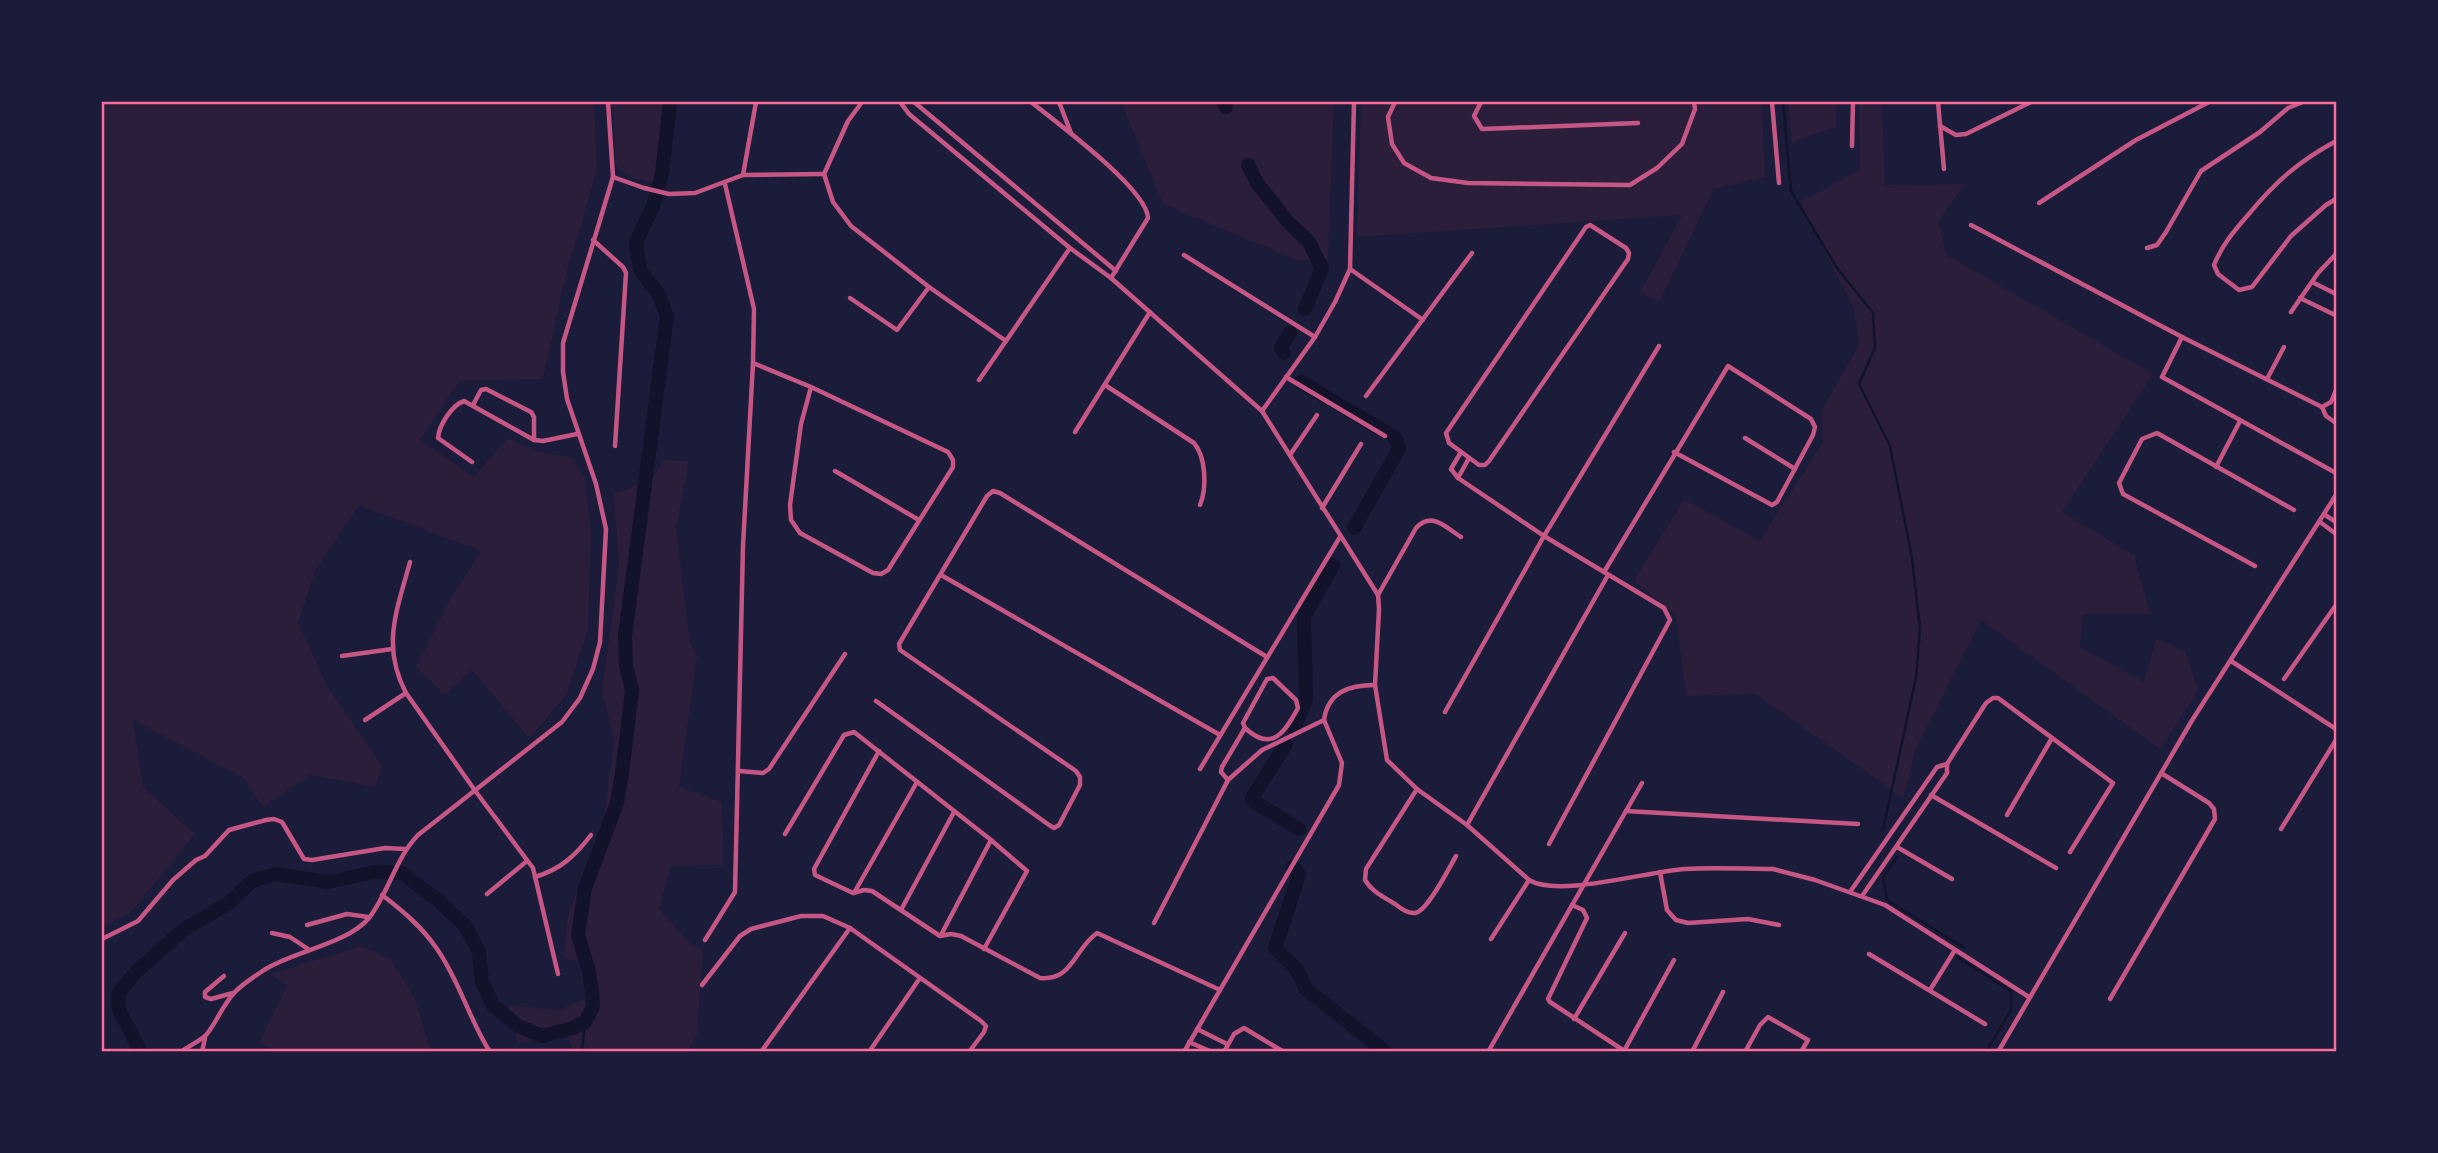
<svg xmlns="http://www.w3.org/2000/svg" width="2438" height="1153" viewBox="0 0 2438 1153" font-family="Quicksand,sans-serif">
  <rect width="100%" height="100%" fill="#1b1b3a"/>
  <!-- green -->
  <g fill="#2a1e3b">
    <polygon points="102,102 594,102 597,170 565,278 543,379 459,381 420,440 474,477 508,438 537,452 572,457 585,479 591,531 588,630 567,694 529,738 472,670 445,695 416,667 448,603 481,551 359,505 315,571 298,623 327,686 382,766 375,787 310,775 263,807 244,778 133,720 143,787 195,834 131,912 106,926 102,923"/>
    <path d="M613,102h55v38l-6,44c-18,-3 -39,-4 -47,-22z"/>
    <polygon points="1121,102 1334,102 1328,259 1297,260 1163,204"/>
    <polygon points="1361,102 1762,102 1765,177 1714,189 1659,302 1640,293 1682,215 1357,237"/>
    <polygon points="1788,102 1837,102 1836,127 1792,143"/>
    <polygon points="1859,102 1882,102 1885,185 1965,184 1938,222 1947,255 2153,374 2062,512 2134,555 2150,614 2083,614 2080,647 2144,682 2156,639 2185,650 2198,691 2160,749 1981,620 1916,749 1903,798 1756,694 1686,696 1676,615 1634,581 1684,499 1760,541 1823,442 1822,410 1859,345 1854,309 1800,202 1860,170"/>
    <polygon points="664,460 689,461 676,528 690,642 697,656 679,787 722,802 724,865 670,866 659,909 688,942 703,950 697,1034 687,1051 573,1051 568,1035 518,1043 508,1005 559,1010 599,993 581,962 563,958 568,916 604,817 614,741 602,691 619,566 614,494 652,479"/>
    <polygon points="360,946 390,959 415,999 431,1051 275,1051 259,1043 287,986 271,974"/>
  </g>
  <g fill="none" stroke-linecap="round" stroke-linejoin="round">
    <!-- stream -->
    <g stroke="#12122b" stroke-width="2.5">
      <polyline points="1783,102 1791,191 1837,268 1873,313 1875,348 1859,384 1890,446 1912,558 1920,629 1916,678 1883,830"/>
      <polyline points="1898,856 1883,877 1887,900 1963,947"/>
      <polyline points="1957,957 2011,991 2011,1010 1986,1052"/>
      <polyline points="582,1052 585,1022"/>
    </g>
    <!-- river -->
    <g stroke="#12122b" stroke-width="14">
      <polyline points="1223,102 1226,107"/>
      <polyline points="1248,165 1257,183 1288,222 1309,242 1322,268 1305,309"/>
      <polyline points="1284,353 1281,347 1290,333"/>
      <polyline points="1301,382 1396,438 1399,449 1354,528"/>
      <polyline points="1294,728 1306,700 1304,617 1333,565"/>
      <polyline points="1286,744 1252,798 1253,801 1299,829"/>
      <polyline points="1293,867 1299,875 1275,948 1297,970 1306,989 1386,1052"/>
      <polyline points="141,1052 119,1010 118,994 136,972 183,930 229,903 252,881 276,874 328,882 375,872 402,873 438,900 466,927 479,952 482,982 493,1005 518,1026 542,1036 573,1028 585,1022 593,1007 592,992 589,971 578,935 585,888 617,803 623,766 632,690 626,666 625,636 667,316 658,293 640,270 636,242 653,206 662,173 670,102"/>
    </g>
    <!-- minor -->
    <g stroke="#c65784" stroke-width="4.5">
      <polyline points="862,102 848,121 824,174 833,202 851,226 929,287 1006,341"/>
      <path d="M900,102l9,12 161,134 41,30 151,133 116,184 1,14 -4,76 12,75 30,29 50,36 62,55c29,18 120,-9 156,-11 29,-2 59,0 88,0l42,11 70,25 144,92"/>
      <polyline points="914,102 1116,271"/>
      <path d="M1031,102c25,20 116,87 117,116l-37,60"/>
      <polyline points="1059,102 1071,133"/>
      <polyline points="1395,102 1388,117 1392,144 1404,163 1431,178 1468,183 1630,185 1657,168 1682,144 1695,109 1694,102"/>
      <polyline points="1481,102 1474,116 1482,129 1638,123"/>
      <polyline points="1772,102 1779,183"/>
      <polyline points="1938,102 1944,169"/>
      <polyline points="1940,126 1956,135 1966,134 2031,102"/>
      <path d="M2336,141c-38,21 -60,40 -88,74 -14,16 -26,30 -34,50l4,9 21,16 13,-3 39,-51 35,-31 10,-6"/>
      <polyline points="1852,146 1853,102"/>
      <polyline points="743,175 756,102"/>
      <polyline points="613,177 644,188 669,194 695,193 743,175 824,174"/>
      <polyline points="2039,203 2136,140 2209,102"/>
      <polygon points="1590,225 1626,248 1629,253 1628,259 1489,461 1485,465 1479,465 1449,443 1446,433 1586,227"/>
      <polyline points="1971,225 2182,337 2322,407"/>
      <polyline points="593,240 623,267 626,273 615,446"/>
      <polyline points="2147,248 2157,245 2166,232 2201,171 2260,132 2288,108 2303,102"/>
      <polyline points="1184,255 1315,337"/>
      <polyline points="1350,269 1423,320"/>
      <polyline points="2312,282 2336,294"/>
      <polyline points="850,298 897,330 929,287"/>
      <polyline points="2300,298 2335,315 2336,311"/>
      <polyline points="2291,312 2318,273 2336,254"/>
      <polyline points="2182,337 2162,377 2336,473"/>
      <polyline points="753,363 811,387 948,452 953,460 953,467 888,570 881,574 873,573 800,533 791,520 790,505 801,424 811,387"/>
      <polyline points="1286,377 1385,436"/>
      <polyline points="2267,379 2284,347"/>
      <polyline points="979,380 1070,248"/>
      <path d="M1105,385l89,58c12,14 13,45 6,62"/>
      <polyline points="1366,396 1472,253"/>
      <polyline points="473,405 481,390 486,389 531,412 534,417 534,440"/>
      <polyline points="2322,407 2326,416 2336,423"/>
      <polyline points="2322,407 2331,402 2336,390"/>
      <polyline points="1262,411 1315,337 1335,302 1350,269 1354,102"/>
      <polyline points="1075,432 1150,312"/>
      <polyline points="1745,438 1795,469"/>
      <polyline points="1461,452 1451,469 1458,478 1544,536 1664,608 1670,620 1549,844"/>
      <polyline points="1290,455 1317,415"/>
      <path d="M472,462l-34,-24c1,-13 14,-33 26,-37l70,39 9,1 34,-7"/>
      <polyline points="2216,467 2240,421"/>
      <polyline points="835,471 919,520"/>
      <polyline points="1458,478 1469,458"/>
      <polyline points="1322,508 1361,444"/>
      <polyline points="2325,515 2336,522"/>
      <polyline points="2320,522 2336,534"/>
      <path d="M410,562c-13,48 -29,84 -4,131l70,99 57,76 25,106"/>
      <polyline points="2255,566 2123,494 2119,483 2142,439 2157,433 2294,510"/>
      <polyline points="1604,572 1728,366 1811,419 1815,427 1813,435 1777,502 1772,505 1674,452"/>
      <polyline points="941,575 1220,735"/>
      <path d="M1378,595l38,-67c16,-17 29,-1 45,9"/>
      <polyline points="342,656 392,649"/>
      <polyline points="2231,661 2336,729"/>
      <polyline points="2284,679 2336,605"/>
      <polyline points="876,701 1049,825 1054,828 1059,825 1080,785 1080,777 1076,771 900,650 899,644 987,496 993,491 1000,493 1267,657"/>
      <polyline points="1445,712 1544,536 1659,346"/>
      <polyline points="365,720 406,693"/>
      <path d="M1324,720c4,-28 25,-35 51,-35"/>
      <path d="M879,751l-65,118 1,6 38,18 11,-3 8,1 68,45 11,-2 10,2 79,42c33,3 34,-29 57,-45l121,56"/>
      <polyline points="1200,769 1340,537"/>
      <polyline points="739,771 763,773 769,769 845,654"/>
      <path d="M1228,780l-7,-8 1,-5 23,-39 -2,-5 24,-44 6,-1 23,22 2,8c-13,24 -26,45 -53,20"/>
      <path d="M1417,789l-51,80 -1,11c7,12 19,17 30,24 5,4 13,10 20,9 12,-1 34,-45 41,-57"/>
      <polyline points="1931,795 2056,868"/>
      <polyline points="1626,811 1858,824"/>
      <polyline points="2007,815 2052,738"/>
      <polyline points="1467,825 1608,575"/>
      <polyline points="2281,829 2336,740"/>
      <polyline points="785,834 844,735 854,732 991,840 1027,871 984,949"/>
      <polyline points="1897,847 1952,879"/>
      <polyline points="1660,872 1667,910 1676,920 1688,923 1748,919 1779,925"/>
      <path d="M535,877c26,-8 40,-21 56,-42"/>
      <polyline points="1850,892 1937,767 1947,764"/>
      <polyline points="854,893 917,782"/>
      <polyline points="487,894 527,861"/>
      <path d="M382,895c21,16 40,32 55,54 22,31 32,70 53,103"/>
      <polyline points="1862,896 1947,773 1947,764 1986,703 1993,698 1998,698 2113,783 2070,852"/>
      <polyline points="1572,905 1583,910 1587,918 1548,999 1550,1002 1626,1052"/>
      <polyline points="901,910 954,812"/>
      <polyline points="1154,923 1228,780 1262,750 1324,720"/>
      <polyline points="307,925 347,914 368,917"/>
      <polyline points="272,933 290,937 308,949"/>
      <polyline points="941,935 991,840"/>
      <polyline points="102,939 138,921 173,880 196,860 205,856 229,830 266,820 274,819 282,822 304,859 312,860 385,848 405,849"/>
      <polyline points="1491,939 1529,880"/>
      <polyline points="705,940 735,892 743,546 753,363 754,309 725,184"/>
      <polyline points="1869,954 1985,1024"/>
      <polyline points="224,976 205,992 205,997 211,999 233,993"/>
      <polyline points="702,985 740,936 751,929 801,916 823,916 850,928 981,1021 986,1026 984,1032 969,1052"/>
      <polyline points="1930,990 1955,950"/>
      <polyline points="2110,999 2215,819 2214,809 2209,803 2161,773"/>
      <polyline points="1574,1019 1625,933"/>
      <polyline points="1197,1029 1227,1044"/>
      <polyline points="1189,1042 1212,1052"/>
      <polyline points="1624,1051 1674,960"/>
      <path d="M181,1052c7,-6 20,-11 26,-18 10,-13 16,-29 27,-41 8,-9 20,-16 30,-23 30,-19 83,-26 105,-52 20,-26 26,-59 49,-83l144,-113 18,-24 13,-29 7,-27 6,-113 -10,-45 -29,-85 -4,-27v-29l50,-166 -5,-75"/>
      <polyline points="202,1052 205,1038"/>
      <polyline points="761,1052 850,928"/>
      <polyline points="869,1052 920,978"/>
      <polyline points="1184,1052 1339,785 1342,763 1324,720"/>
      <polyline points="1224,1052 1234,1034 1244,1028 1284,1052"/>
      <polyline points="1488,1052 1642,783"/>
      <polyline points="1692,1052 1723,992"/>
      <polyline points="1745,1052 1760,1025 1768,1017 1808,1040 1801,1052"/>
      <polyline points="1998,1052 2191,722 2336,495"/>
    </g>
  </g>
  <!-- border -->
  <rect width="2438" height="1153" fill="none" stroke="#1b1b3a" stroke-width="206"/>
  <rect x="103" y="103" width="2232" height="947" fill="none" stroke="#ff6b9d" stroke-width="2.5"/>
</svg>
